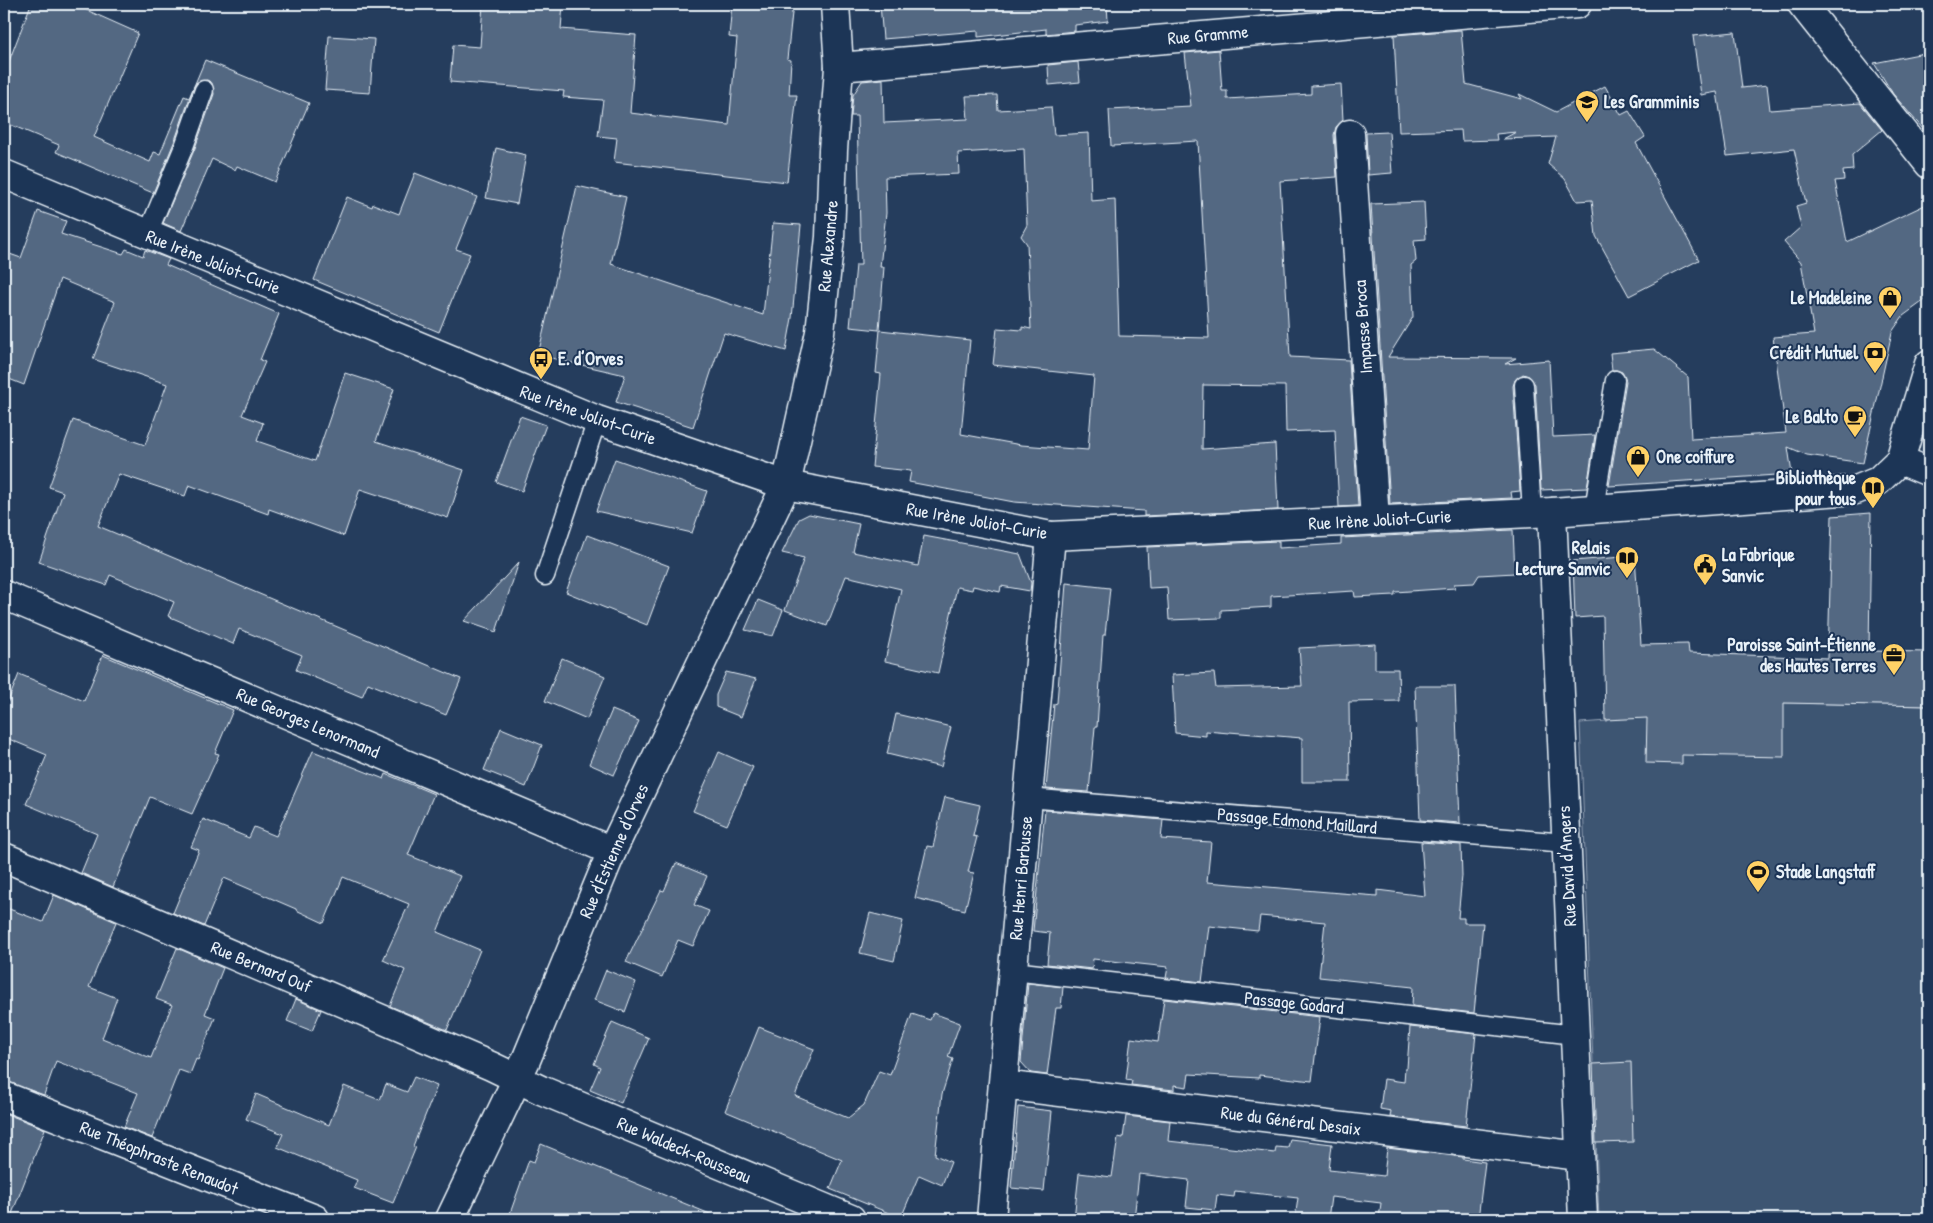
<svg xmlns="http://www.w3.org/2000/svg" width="1933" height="1223" viewBox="0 0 1933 1223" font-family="'Patrick Hand',sans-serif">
  <rect width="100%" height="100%" fill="#253d5d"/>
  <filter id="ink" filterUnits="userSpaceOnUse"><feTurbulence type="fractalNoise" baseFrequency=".02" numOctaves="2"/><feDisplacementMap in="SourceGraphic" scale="10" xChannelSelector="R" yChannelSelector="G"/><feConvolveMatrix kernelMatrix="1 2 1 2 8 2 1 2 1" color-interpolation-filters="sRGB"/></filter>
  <g filter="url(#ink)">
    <!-- green -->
    <polygon fill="#3e5472" stroke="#93a2b5" points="1648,700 1929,706 1929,1219 1599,1219 1580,723 1607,721 1606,701"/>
    <!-- building -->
    <g fill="#536782" stroke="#e8f1f8">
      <polygon points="31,4 73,4 138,33 94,137 150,162 154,152 160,154 184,96 189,98 205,60 309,103 275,182 237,166 235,170 212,159 181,231 163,223 195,148 214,94 212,83 207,80 197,82 194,86 175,140 153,193 56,152 59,145 4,122 4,74"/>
      <polygon points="483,4 563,4 561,29 636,35 630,113 729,125 737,38 729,37 732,4 793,4 787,59 791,60 789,95 797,95 787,182 614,162 617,138 598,136 603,100 563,97 564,91 450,82 453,45 480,47"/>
      <polygon points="880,4 1107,4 1108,21 1075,25 1075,31 1046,34 1046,29 978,37 978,31 883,39"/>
      <polygon points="1461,30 1466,84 1522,99 1519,94 1556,112 1605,86 1621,115 1629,111 1645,137 1636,143 1699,260 1629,296 1596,236 1592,200 1577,201 1565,179 1548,164 1556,137 1503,139 1516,132 1496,134 1497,140 1462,141 1461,130 1399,132 1394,35"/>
      <polygon points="1735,32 1742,88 1767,85 1770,110 1860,103 1882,130 1852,155 1853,170 1843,171 1844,180 1835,181 1847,242 1929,203 1929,297 1903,316 1892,332 1863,463 1807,455 1788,447 1792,474 1609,486 1626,381 1622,372 1617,370 1612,370 1610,353 1654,349 1688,377 1691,439 1786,433 1773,337 1814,334 1801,262 1784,242 1801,227 1796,206 1806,203 1794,149 1727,156 1717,92 1701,95 1693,36"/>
      <polygon points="329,36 374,39 370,93 325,90"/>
      <polygon points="1219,50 1222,91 1227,91 1227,99 1311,94 1311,86 1341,84 1343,120 1336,127 1334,135 1337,177 1280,181 1290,357 1349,360 1358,506 1339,507 1335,430 1286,432 1285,386 1203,385 1202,449 1275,444 1278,510 1144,516 1144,511 1014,502 909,482 911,471 872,467 881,374 876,373 880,330 970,340 961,434 1021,445 1088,450 1094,376 993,365 997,328 1022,330 1022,327 1031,329 1027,244 1021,236 1027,225 1024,149 958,153 959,174 885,177 886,213 880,267 884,267 879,330 850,327 856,265 861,265 857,116 851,116 853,95 862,81 883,79 884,123 968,119 966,96 997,95 998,110 1051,107 1054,135 1089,133 1091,201 1115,199 1119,336 1209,338 1198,141 1111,146 1109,110 1191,106 1185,53"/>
      <polygon points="1924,53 1929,101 1929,136 1893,94 1874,63"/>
      <polygon points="1078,62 1080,82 1049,85 1048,65"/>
      <polygon points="1389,132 1392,173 1368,175 1366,133"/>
      <polygon points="496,148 526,155 517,204 486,198"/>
      <polygon points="415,173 477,197 456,249 470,254 439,332 314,280 347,197 372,207 373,204 399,214"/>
      <polygon points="577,186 626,197 611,264 763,315 773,223 801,225 792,318 786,351 724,333 693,427 616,402 625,375 538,355"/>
      <polygon points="1424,202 1426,239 1414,240 1416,261 1411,265 1413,317 1388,357 1516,358 1505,364 1549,360 1553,437 1595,435 1587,488 1541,490 1535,384 1529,376 1523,374 1515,380 1513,386 1520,491 1511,492 1512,498 1390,504 1371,204"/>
      <polygon points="38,211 66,221 61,234 123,254 126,249 143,256 145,250 169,259 166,265 279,314 260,360 265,362 242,415 263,423 257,441 315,461 345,373 394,389 376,441 464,470 448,518 360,489 344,536 269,509 268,514 189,485 185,496 119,474 98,526 461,679 446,715 368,683 362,697 296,670 302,655 239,629 233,644 168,616 174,602 110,575 106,585 39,562 63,492 49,487 73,420 145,445 167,384 93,359 115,302 60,279 24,385 4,377 4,252 21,258"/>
      <polygon points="520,416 546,425 522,491 496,482"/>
      <polygon points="615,459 707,491 692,533 596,511"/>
      <polygon points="1871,513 1869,651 1929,652 1929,706 1784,703 1784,757 1682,755 1682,764 1646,763 1647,718 1605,720 1603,616 1575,618 1573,561 1635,556 1641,645 1688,644 1689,653 1828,658 1832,516"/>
      <polygon points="809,514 859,524 853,552 918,566 924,536 1020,554 1031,583 1030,591 1001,586 1000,592 973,586 972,590 957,587 938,673 885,661 901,589 846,576 827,626 785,610 804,558 782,553 799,519"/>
      <polygon points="1513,530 1515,573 1479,575 1474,583 1454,584 1455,588 1395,592 1395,595 1355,597 1354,591 1271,596 1271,607 1221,610 1221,618 1169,620 1167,587 1149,588 1147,547 1279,541 1279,548 1341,544 1341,538"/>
      <polygon points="587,535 669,566 647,625 566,592"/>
      <polygon points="519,562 496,632 464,621"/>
      <polygon points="1066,583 1110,588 1105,635 1103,635 1097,727 1095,727 1089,792 1046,789 1054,704 1057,703"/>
      <polygon points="758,600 783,610 773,636 745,630"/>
      <polygon points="1375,644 1375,669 1398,669 1399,701 1349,702 1350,782 1302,782 1302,738 1229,732 1229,733 1206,731 1206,736 1175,733 1172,675 1214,673 1216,688 1302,686 1299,648"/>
      <polygon points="103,655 233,710 215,753 219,754 192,814 150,797 113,887 81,873 97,834 26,804 47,755 4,737 4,711 19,674 84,701"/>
      <polygon points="562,658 605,676 587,719 545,701"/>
      <polygon points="726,672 756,679 741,717 716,707 716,695"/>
      <polygon points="1415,686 1455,686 1460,823 1420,820"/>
      <polygon points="612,710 639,721 614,775 589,764"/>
      <polygon points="896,714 951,727 941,767 887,754"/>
      <polygon points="501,728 542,745 526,787 484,770"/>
      <polygon points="313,751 384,779 386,774 434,794 408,855 460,876 437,932 480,950 447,1030 390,1006 405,970 383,960 409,904 343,877 324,923 296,910 296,909 224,878 204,926 173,913 199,850 191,847 203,819 249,838 254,827 276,836"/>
      <polygon points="719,752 753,767 727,825 693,811"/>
      <polygon points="945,797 980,805 973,836 977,837 968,872 974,873 965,910 915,898 927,846 933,847"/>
      <polygon points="1045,810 1163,820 1161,839 1211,842 1207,882 1377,896 1377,890 1425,896 1421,842 1461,845 1462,876 1458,918 1464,918 1464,923 1483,923 1474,1013 1412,1006 1413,987 1319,977 1325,922 1260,916 1258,931 1209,926 1202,982 1166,978 1168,967 1093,959 1092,969 1047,964 1050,933 1033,931"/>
      <polygon points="676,863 707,876 694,905 709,911 693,946 678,940 662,977 626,962 661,890 664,891"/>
      <polygon points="54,895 116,922 89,987 117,998 102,1038 151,1058 172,1005 156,999 177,948 223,968 205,1014 215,1018 198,1060 196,1059 190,1074 179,1070 152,1138 124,1127 138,1093 56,1061 44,1095 4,1081 4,907 43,922"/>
      <polygon points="870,913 903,921 894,961 860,953"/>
      <polygon points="606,970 636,982 625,1012 594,1000"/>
      <polygon points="1028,983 1063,987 1061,1008 1056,1008 1047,1075 1031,1073 1021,1062"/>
      <polygon points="296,999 321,1010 312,1031 287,1021"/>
      <polygon points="1164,999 1320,1017 1312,1081 1259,1075 1259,1078 1189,1074 1187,1087 1174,1085 1174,1090 1131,1085 1132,1081 1126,1080 1131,1038 1158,1042"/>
      <polygon points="933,1013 960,1023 948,1057 953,1059 942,1094 935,1155 951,1162 942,1185 919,1175 901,1218 830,1189 842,1160 725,1111 759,1027 814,1049 795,1096 848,1118 864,1105 879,1071 890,1075 912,1014 930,1020"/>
      <polygon points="612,1022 649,1038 621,1103 590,1090 600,1067 594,1064"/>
      <polygon points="1410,1027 1476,1034 1466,1126 1390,1117 1391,1111 1380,1109 1384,1079 1404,1082 1405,1068 1407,1068"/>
      <polygon points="1631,1062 1633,1142 1596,1143 1593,1064"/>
      <polygon points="414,1077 437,1086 413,1146 416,1147 393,1203 354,1188 357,1180 277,1147 283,1134 246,1119 256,1094 329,1125 344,1086 380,1100 386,1084 407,1092"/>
      <polygon points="1018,1107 1052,1111 1044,1191 1011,1188"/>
      <polygon points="4,1113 45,1129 10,1219 4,1219"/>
      <polygon points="1126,1116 1170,1121 1168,1141 1275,1153 1276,1147 1288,1148 1290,1139 1332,1144 1329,1170 1384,1176 1387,1148 1463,1157 1463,1159 1485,1162 1478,1219 1379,1218 1381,1203 1331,1197 1328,1219 1295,1219 1298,1198 1235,1191 1234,1197 1217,1195 1215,1210 1186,1207 1189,1180 1139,1174 1134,1219 1074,1219 1079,1173 1112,1177 1118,1137 1123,1138"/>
      <polygon points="541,1144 722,1219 508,1219 529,1160 534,1162"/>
    </g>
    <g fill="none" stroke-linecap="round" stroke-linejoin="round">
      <!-- service casing -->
      <g stroke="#e8f1f8" stroke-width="21">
        <g id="service">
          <polyline points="147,235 185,144 204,90"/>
          <polyline points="1524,385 1532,513"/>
          <polyline points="1594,509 1615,380"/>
          <polyline points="545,576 597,420"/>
          <polyline points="1028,798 1566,843"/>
          <polyline points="1013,971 1575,1035"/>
        </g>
      </g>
      <!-- minor casing -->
      <g stroke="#e8f1f8" stroke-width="31">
        <g id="minor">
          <polyline points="1802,4 1929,164"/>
          <polyline points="839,67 1577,4"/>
          <polyline points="1350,134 1375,520"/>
          <polyline points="1900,460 1929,472"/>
          <polyline points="786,485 820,332 830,237 833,150 839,67 835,4"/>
          <polyline points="1552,512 1583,1219"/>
          <polyline points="4,595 612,851"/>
          <polyline points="4,857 491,1066 541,1090 851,1219"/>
          <polyline points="1003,1085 1580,1156"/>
          <polyline points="4,1096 315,1219"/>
          <polyline points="991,1219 1051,536"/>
        </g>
      </g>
      <!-- tertiary casing -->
      <g stroke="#e8f1f8" stroke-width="31">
        <g id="tertiary">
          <polyline points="4,174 597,420 786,485 1051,536 1552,512 1856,490 1878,481 1900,460 1929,364"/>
          <polyline points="450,1219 526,1060 612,851 786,485"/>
        </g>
      </g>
      <!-- service -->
      <use href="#service" stroke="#1d3557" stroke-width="18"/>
      <!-- minor -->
      <use href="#minor" stroke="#1d3557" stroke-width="28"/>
      <!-- tertiary -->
      <use href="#tertiary" stroke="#1d3557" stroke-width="28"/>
    </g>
  </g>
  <!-- icons -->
  <defs>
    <g id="school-pin" transform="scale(1.25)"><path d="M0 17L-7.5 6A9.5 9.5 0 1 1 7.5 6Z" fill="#ffd166" stroke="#1d3557"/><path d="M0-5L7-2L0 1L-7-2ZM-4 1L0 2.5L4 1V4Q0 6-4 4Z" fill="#111"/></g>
    <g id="shop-pin" transform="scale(1.25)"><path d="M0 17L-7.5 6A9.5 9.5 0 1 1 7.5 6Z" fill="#ffd166" stroke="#1d3557"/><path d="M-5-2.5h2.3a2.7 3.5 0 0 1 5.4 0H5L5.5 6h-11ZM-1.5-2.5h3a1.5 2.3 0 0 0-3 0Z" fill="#111"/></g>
    <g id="bank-pin" transform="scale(1.25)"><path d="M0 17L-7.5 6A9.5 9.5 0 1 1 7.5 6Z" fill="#ffd166" stroke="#1d3557"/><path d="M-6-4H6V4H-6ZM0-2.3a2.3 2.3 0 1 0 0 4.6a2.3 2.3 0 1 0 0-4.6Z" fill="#111"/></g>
    <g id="bus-pin" transform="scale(1.25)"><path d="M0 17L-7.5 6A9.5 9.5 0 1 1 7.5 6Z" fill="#ffd166" stroke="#1d3557"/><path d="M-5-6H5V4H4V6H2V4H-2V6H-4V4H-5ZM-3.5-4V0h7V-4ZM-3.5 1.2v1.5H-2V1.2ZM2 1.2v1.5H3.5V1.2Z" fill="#111"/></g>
    <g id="cafe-pin" transform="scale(1.25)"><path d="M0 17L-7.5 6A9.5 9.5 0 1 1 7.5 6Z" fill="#ffd166" stroke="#1d3557"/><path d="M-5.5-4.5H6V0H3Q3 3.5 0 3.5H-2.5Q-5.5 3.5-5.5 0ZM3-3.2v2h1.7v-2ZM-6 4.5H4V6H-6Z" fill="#111"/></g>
    <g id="library-pin" transform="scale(1.25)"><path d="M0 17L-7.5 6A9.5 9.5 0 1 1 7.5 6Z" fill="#ffd166" stroke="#1d3557"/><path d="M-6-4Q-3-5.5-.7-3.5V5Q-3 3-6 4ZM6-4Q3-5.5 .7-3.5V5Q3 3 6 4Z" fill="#111"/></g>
    <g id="civic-pin" transform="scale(1.25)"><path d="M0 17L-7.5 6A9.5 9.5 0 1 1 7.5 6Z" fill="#ffd166" stroke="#1d3557"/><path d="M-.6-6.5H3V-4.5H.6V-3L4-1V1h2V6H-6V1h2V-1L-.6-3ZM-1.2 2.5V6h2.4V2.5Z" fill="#111"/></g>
    <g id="office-pin" transform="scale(1.25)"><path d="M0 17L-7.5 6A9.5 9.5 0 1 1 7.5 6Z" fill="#ffd166" stroke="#1d3557"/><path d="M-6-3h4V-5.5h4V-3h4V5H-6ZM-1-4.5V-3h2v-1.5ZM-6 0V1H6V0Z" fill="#111"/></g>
    <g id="stadium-pin" transform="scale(1.25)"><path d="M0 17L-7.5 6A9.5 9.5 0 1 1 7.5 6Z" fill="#ffd166" stroke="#1d3557"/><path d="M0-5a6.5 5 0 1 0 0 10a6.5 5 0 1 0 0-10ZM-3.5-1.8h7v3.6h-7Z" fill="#111"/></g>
  </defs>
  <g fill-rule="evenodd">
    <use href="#school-pin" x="1587" y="102"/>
    <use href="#shop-pin" x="1890" y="298"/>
    <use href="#bank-pin" x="1875" y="353"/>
    <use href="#bus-pin" x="541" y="359"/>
    <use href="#cafe-pin" x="1855" y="417"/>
    <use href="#shop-pin" x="1638" y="457"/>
    <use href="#library-pin" x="1873" y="488"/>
    <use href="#library-pin" x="1627" y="558"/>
    <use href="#civic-pin" x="1705" y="565"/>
    <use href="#office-pin" x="1894" y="655"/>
    <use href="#stadium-pin" x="1758" y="872"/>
  </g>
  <g text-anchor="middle" stroke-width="4" stroke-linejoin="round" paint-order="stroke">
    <!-- street labels -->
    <g font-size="18" fill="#e8f1f8" stroke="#1d3557">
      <text transform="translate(1208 35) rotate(-5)" y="6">Rue Gramme</text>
      <text transform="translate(828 246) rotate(-85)" y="6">Rue Alexandre</text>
      <text transform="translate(213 262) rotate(22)" y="6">Rue Irène Joliot-Curie</text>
      <text transform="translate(1363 327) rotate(-94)" y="6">Impasse Broca</text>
      <text transform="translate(588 415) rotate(20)" y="6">Rue Irène Joliot-Curie</text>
      <text transform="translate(1380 520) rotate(-3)" y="6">Rue Irène Joliot-Curie</text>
      <text transform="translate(977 521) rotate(10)" y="6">Rue Irène Joliot-Curie</text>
      <text transform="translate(308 723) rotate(23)" y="6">Rue Georges Lenormand</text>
      <text transform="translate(1297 821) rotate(5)" y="6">Passage Edmond Maillard</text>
      <text transform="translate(614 851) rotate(-66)" y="6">Rue d'Estienne d'Orves</text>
      <text transform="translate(1567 866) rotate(-93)" y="6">Rue David d'Angers</text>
      <text transform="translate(1021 878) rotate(-85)" y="6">Rue Henri Barbusse</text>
      <text transform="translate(261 967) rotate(23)" y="6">Rue Bernard Ouf</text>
      <text transform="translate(1294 1003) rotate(6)" y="6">Passage Godard</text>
      <text transform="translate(1291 1121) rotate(7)" y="6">Rue du Général Desaix</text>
      <text transform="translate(684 1150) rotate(23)" y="6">Rue Waldeck-Rousseau</text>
      <text transform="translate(159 1158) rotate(22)" y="6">Rue Théophraste Renaudot</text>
    </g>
    <!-- poi labels -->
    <g font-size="18" font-weight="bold" fill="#e8f1f8" stroke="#1d3557" text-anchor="end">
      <text x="1604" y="108" text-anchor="start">Les Gramminis</text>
      <text x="1872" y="304">Le Madeleine</text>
      <text x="1858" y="359">Crédit Mutuel</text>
      <text x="558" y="365" text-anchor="start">E. d’Orves</text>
      <text x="1838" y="423">Le Balto</text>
      <text x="1656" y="463" text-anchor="start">One coiffure</text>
      <text x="1856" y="484">Bibliothèque<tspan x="1856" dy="21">pour tous</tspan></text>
      <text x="1610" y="554">Relais<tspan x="1610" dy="21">Lecture Sanvic</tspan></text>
      <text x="1722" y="561" text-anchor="start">La Fabrique<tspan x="1722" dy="21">Sanvic</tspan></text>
      <text x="1876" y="651">Paroisse Saint-Étienne<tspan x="1876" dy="21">des Hautes Terres</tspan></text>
      <text x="1776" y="878" text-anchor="start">Stade Langstaff</text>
    </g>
  </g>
  <!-- margin -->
  <rect width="1933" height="1223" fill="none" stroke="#1d3557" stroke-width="20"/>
  <rect x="10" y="10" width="1913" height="1203" fill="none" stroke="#e8f1f8" stroke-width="2" filter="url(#ink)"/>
</svg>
